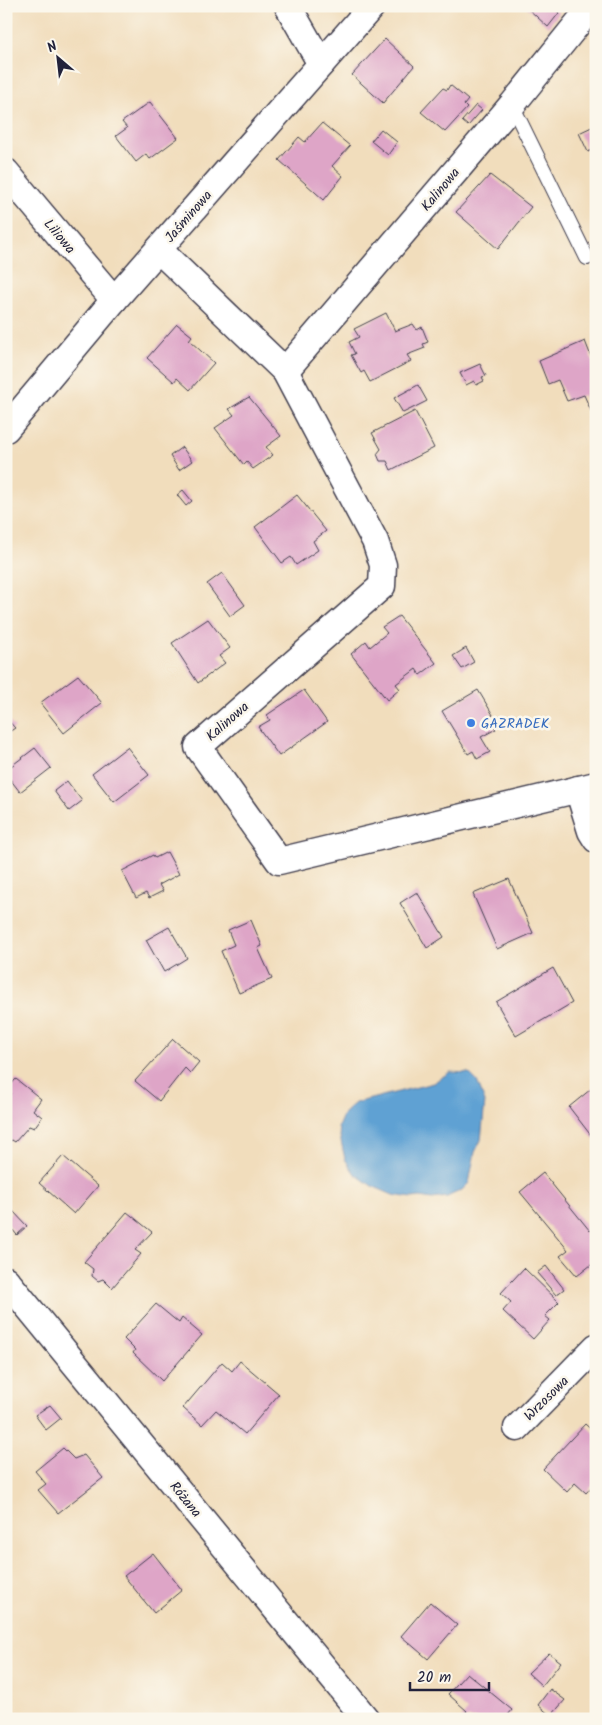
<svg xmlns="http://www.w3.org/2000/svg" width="602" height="1725" viewBox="0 0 602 1725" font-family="Kalam,sans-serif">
  <rect width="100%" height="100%" fill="#fbf7ec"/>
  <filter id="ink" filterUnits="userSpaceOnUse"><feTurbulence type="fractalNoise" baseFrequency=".02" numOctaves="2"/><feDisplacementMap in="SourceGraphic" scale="10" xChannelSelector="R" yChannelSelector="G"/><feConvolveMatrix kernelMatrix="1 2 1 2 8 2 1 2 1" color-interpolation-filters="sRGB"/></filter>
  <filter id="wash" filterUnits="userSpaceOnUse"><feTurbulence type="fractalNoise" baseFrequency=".0096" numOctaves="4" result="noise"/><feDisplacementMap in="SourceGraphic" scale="20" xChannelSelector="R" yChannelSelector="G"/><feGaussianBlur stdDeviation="1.12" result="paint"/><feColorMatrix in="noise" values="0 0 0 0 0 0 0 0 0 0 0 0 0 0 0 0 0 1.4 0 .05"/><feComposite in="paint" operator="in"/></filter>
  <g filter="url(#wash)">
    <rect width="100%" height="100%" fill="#f1ddbc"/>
    <!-- water -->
    <polygon fill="#5fa1d3" stroke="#406287" points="450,1072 469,1073 477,1081 485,1102 481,1140 475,1152 469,1183 462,1190 447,1197 432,1199 420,1197 412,1198 393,1195 372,1186 355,1174 345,1159 338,1127 344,1113 355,1103 433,1083"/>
    <g id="blocks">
      <!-- building -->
      <g fill="#dea5c7">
        <polygon points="525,6 552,6 559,13 548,27"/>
        <polygon points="385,39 414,66 383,103 352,75"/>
        <polygon points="450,85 468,100 464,105 467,108 445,132 421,112 443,88 447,90"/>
        <polygon points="150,102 178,138 150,159 146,154 136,162 116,136 127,128 122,122"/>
        <polygon points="476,105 482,110 468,126 462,121"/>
        <polygon points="322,123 350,146 332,166 343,176 324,200 279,160 299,137 305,142"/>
        <polygon points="596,125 596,148 588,152 579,133"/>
        <polygon points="381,129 397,142 388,155 371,141"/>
        <polygon points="490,175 531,207 498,249 456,212"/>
        <polygon points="386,313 395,331 413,324 417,330 422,327 428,342 423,344 425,348 407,355 411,361 370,382 364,371 361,373 351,355 355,354 349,342 359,337 354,329"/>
        <polygon points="177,324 192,336 189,340 214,363 190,390 177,378 174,382 147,358"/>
        <polygon points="585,341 596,369 596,422 584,395 567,401 558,380 548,384 539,361"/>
        <polygon points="480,364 486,376 482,377 484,381 476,385 474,381 466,385 460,373"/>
        <polygon points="418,385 427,401 403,413 394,398"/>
        <polygon points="249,397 281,436 266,447 273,455 253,469 247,462 244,465 215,428 234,415 229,409"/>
        <polygon points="415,411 434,448 391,470 387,461 380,461 377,454 381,449 372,433"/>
        <polygon points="182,447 192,461 179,470 170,456"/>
        <polygon points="183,490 192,501 186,506 177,495"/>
        <polygon points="297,495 326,531 313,541 318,550 296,565 291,557 282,563 255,527"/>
        <polygon points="222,573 245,605 230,616 207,584"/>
        <polygon points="399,616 436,663 420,675 416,669 396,684 400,689 387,700 351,654 366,641 370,647 387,633 382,627"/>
        <polygon points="208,619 230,648 219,656 225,663 198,683 172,643"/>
        <polygon points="466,648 474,662 462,669 453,656"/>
        <polygon points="78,675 102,703 64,733 40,703"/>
        <polygon points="304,690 327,722 279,756 258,727 270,720 267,715"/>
        <polygon points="478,690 493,715 489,717 496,729 481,737 490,752 477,759 473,751 468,754 442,711"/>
        <polygon points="6,718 15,728 6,734"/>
        <polygon points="127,747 149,775 114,802 92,774"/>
        <polygon points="35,748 51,768 20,792 6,774 6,770"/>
        <polygon points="67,781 82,801 69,811 54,791"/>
        <polygon points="167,852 179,874 159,885 163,891 149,898 146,893 136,898 122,871 153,855 155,858"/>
        <polygon points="509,879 533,933 497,949 473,894"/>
        <polygon points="417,892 444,937 427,948 400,903"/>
        <polygon points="251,920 262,946 258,948 272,979 239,993 221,951 234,945 228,930"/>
        <polygon points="169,927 187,958 164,972 146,940"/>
        <polygon points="553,968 572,1003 516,1036 496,1002"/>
        <polygon points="173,1039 199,1062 190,1073 185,1068 159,1101 135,1081"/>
        <polygon points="16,1079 41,1099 33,1110 42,1117 34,1128 29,1126 15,1142 12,1140 8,1142 6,1141 6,1099 11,1093 7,1089"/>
        <polygon points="596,1085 596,1142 569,1107"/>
        <polygon points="63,1156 98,1186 74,1214 39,1183"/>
        <polygon points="543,1173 590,1231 596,1226 596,1261 577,1276 560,1256 568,1250 520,1192"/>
        <polygon points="13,1211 27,1226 17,1235 6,1222 6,1217"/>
        <polygon points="127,1212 152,1232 135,1250 141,1254 112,1288 103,1279 98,1281 92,1276 93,1269 84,1262"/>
        <polygon points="546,1266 564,1289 556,1295 537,1273"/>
        <polygon points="524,1268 559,1302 545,1316 550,1320 533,1339 503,1311 511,1302 501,1293"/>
        <polygon points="156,1304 179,1323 182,1318 202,1335 162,1381 133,1353 135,1350 124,1339"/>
        <polygon points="240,1361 279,1394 245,1434 216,1410 202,1425 183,1408 222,1362 232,1371"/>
        <polygon points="50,1405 61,1418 46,1430 35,1415"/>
        <polygon points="585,1424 596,1434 596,1482 586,1493 575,1483 567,1492 543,1469"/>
        <polygon points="63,1448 74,1459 84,1455 103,1478 58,1513 38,1490 46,1484 35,1471"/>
        <polygon points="153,1553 182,1590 154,1613 124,1576"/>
        <polygon points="430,1602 457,1625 428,1659 401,1636"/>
        <polygon points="549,1653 561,1662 542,1686 528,1673"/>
        <polygon points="467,1673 512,1710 505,1719 461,1719 467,1711 448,1694"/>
        <polygon points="550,1689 565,1700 551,1716 538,1705"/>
      </g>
    </g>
  </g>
  <g filter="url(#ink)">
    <use href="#blocks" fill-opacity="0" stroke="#413e4e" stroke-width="1"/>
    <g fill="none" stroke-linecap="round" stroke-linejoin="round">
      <!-- service casing -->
      <g stroke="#413e4e" stroke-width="16">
        <polyline id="service" points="512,105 587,258"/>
      </g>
      <!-- minor casing -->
      <g stroke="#413e4e" stroke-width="29">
        <g id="minor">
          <polyline points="288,6 321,64"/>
          <polyline points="6,172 114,300"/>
          <polyline points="159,250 285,371 375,541 383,565 382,586 198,747 279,861 596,785"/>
          <polyline points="285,371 512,105 592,6"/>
          <polyline points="6,429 114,300 372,6"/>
          <polyline points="578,789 591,831 596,839"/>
          <polyline points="6,1280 366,1719"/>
          <polyline points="517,1428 596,1347"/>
        </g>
      </g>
      <!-- service -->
      <use href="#service" stroke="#fff" stroke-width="14"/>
      <!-- minor -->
      <use href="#minor" stroke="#fff" stroke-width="26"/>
    </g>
  </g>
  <!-- markers -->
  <circle fill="#3f7fe0" stroke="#fbf7ec" stroke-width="2" cx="471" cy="723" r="5"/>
  <g text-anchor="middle" stroke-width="5" stroke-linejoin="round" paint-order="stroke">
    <!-- street labels -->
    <g font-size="14" fill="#22223b" stroke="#fbf7ec">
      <text transform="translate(440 189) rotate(-50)" y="5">Kalinowa</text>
      <text transform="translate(188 216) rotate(-49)" y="5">Jaśminowa</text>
      <text transform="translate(60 236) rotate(50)" y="5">Liliowa</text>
      <text transform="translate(227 721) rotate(-41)" y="5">Kalinowa</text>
      <text transform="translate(546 1398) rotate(-45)" y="5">Wrzosowa</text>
      <text transform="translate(186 1499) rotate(51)" y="5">Różana</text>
    </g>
    <!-- shop labels -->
    <g font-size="14" fill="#366cbe" stroke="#fbf7ec" text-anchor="start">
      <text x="481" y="728">GAZRADEK</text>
    </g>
  </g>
  <!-- margin -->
  <rect width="602" height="1725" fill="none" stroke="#fbf7ec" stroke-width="25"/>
  <!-- north arrow -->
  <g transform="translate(58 58) rotate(332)" stroke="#fbf7ec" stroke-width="4" paint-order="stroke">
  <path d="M0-4L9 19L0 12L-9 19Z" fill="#22223b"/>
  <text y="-8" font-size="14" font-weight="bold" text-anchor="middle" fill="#22223b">N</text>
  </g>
  <!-- scale -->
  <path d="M410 1682v8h79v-8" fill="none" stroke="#22223b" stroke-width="2.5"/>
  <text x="417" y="1682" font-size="15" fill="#22223b" stroke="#fbf7ec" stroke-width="4" paint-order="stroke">20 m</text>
</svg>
